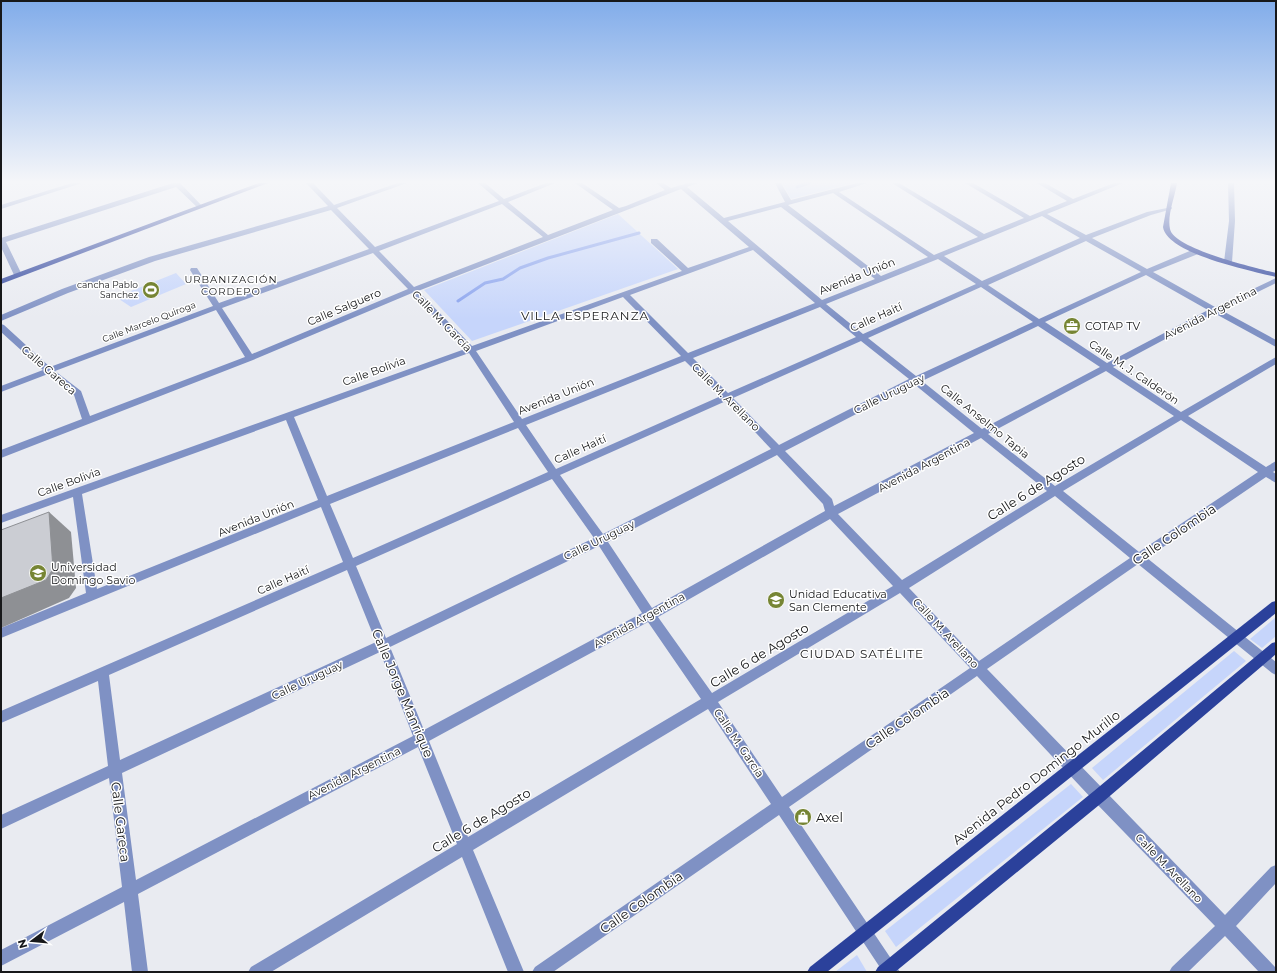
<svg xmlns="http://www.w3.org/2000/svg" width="1277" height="973" viewBox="0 0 1277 973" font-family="Montserrat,sans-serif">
  <rect width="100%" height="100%" fill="#e9ebf1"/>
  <!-- green -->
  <g fill="#c6d5fb">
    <polygon points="782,183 853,183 791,199"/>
    <polygon points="618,214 678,269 472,341 424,290"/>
    <polygon points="176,273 186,284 131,307 116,297"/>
    <polygon points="1276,617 1276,636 1262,648 1250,639"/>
    <polygon points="1234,651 1246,661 1103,780 1092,768"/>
    <polygon points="1071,784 1083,797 896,947 885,931"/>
    <polygon points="857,955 867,972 835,972"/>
  </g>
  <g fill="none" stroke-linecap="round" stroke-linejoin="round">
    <!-- stream -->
    <g stroke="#87a1ee" stroke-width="3">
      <polyline points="797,187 809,183"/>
      <polyline points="458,301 485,283 503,279 520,268 548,258 639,233"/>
    </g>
    <!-- minor -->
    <g fill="#7f91c4" fill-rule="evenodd">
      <polygon points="72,183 82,183 1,209 1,205"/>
      <polygon points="173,183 180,183 202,206 202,208 198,208 176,187 6,242 22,275 18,277 14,275 1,247 1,238"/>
      <path d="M306,183h7l21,22 64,-22h9l-70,25 38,39 124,-46 -21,-18h7l19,16 42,-16h9l-47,19 40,33 65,-25 -38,-27h7l37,25 7,-2 39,-16 -9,-7h7l8,5 17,-5h10l-11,4 37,31 61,-16 -10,-19h6l10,17 66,-17h10l-28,9 95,63 44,-18 -86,-54h7l85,51 40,-16 -59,-35h8l57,33 37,-15 -30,-18h8l28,16 41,-16h9l-76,31 39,21 61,-23 25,-5v2l-21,6 -59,23 55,31 45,-19h6v4l-45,18 62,35 61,-29v5l-55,27 55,30v7l-62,-34 -101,54 68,45 95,-55v7l-88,52 78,51 10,-6v9l-3,2 3,2v9l-10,-6 -119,81 129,104v13l-4,-2 -134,-109 -151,105 238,246 46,-48 5,-2v18l-40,43 39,41 1,5h-17l-34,-36 -37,36h-19l3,-5 43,-41 -121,-125 -117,-125 -188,131 111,165h-17l-104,-157 -226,157h-21l3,-5 236,-163 -63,-95 -235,141 51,122h-16l-46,-115 -191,115h-23l3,-5 206,-123 -39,-97 -280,147 10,78h-16l-8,-70 -123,64v-16l121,-63 -13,-109 -108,51v-14l107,-49 -10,-85 -97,42v-12l342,-149 -22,-55 -320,131v-10l85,-35 -13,-96 -72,26v-8l464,-166 -53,-56 -159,67 -252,98v-8l81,-31 -8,-24 -26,-21 -47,18v-6l42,-16 -42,-38v-8l3,1 46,42 163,-61 -23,-36 1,-2h6l22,35 150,-54 -38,-39 -176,51 -87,32 -67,28v-6l61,-26 87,-32 179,-51zM681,189l68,58 -61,21 -31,-29h-6v4l31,28 -210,75 -54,-55zM833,193l95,64 -47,19 -93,-71zM502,204l41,33 -129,50 -35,-36zM781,207l94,72 -53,21 -94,-79zM1042,216l38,22 -98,43 -38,-25zM1086,241l55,31 -102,47 -51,-34zM753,250l62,53 -127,50 -58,-58zM373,253l35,36 -156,65 -30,-46zM938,259l38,25 -113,50 -37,-30zM1146,275l62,35 -101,53 -62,-41zM981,287l52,35 -117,54 -48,-38zM623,297l58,59 -159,63 -46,-68zM820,307l36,30 -128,56 -35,-35zM216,310l29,47 -155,59 -9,-25 -26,-20zM1038,326l62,41 -118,62 -60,-48zM861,341l48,38 -130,66 -46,-47zM469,353l45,69 -187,74 -33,-79zM685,361l36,35 -165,73 -30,-44zM1106,371l68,45 -119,70 -67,-52zM914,384l60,49 -140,73 -2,-7 -47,-48zM726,401l45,48 -168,85 -43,-59zM286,420l32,80 -221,89 -15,-95zM1181,420l77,52 -119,80 -76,-61zM518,428l30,44 -195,86 -23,-54zM981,438l66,53 -145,89 -64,-66zM777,455l46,49 2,7 -173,97 -44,-66zM552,479l42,59 -208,100 -30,-72zM1055,496l75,62 -151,103 -70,-73zM830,519l63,67 -181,107 -54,-76zM599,546l43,67 -218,117 -34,-83zM347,570l29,72 -256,118 -11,-85zM900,593l70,75 -188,129 -64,-95zM648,622l53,77 -233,138 -39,-96zM380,652l33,84 -277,144 -14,-107z"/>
      <polygon points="1228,183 1234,183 1235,221 1232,262 1228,264 1224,262 1229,221"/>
    </g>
    <!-- major -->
    <g fill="#2b419b" fill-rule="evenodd">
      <polygon points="259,183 268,183 1,284 1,279"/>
      <path d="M1171,183h6c-2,14 -10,32 -7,46 4,20 86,39 106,44v4c-24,-6 -109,-23 -113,-50z"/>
      <polygon points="1276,601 1276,613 827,972 807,972 810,967 1272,602"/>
      <polygon points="1276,642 1276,654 1104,801 895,972 875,972 878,967 1094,791 1272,643"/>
    </g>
  </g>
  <!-- shaded-wall -->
  <polygon fill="#8e9094" points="49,512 71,532 76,588 69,598 1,628 1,598"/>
  <!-- building -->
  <polygon fill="#cbcdd3" stroke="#8e9094" points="49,512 53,569 46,580 1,598 1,530"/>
  <!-- sky -->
  <linearGradient id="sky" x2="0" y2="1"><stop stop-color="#81acea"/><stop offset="0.57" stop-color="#f5f6f9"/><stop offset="1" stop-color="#f5f6f9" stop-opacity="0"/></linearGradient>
  <rect width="1277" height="319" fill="url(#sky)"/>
  <!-- icons -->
  <defs>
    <g id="stadium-disc" transform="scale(0.9)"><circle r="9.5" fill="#768534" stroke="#fff"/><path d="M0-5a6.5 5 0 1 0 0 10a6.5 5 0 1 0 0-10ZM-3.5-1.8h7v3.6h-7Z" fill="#fff"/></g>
    <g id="office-disc" transform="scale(0.9)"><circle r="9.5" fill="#768534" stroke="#fff"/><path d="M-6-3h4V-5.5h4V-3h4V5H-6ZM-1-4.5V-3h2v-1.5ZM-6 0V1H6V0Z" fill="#fff"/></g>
    <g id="university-disc" transform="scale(0.9)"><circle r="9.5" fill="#768534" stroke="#fff"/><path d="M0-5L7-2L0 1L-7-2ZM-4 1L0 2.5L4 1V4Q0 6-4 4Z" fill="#fff"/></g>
    <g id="school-disc" transform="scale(0.9)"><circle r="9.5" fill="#768534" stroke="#fff"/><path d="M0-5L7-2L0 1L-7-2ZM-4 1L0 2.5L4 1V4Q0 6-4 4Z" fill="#fff"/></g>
    <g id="shop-disc" transform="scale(0.9)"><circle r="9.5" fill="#768534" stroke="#fff"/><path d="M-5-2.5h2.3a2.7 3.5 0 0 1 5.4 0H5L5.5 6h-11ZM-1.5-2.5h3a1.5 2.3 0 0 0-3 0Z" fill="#fff"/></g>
  </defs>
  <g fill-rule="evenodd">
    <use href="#stadium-disc" x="151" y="290"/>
    <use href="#office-disc" x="1072" y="326"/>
    <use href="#university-disc" x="38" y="573"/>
    <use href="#school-disc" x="776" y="600"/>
    <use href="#shop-disc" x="803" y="817"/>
  </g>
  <g text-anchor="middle" stroke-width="3" stroke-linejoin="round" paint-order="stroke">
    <!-- far-poi labels -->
    <g font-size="9" fill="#17181a" stroke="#fff" text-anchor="end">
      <text x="138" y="288">cancha Pablo<tspan x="138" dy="10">Sanchez</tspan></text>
    </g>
    <!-- far-street labels -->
    <g font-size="9" fill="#17181a" stroke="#fff">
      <text transform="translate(149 322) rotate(-21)" y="3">Calle Marcelo Quiroga</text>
    </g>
    <!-- far-neighbourhood labels -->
    <g font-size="10" letter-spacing="1" fill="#17181a" stroke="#fff">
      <text x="231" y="283">URBANIZACIÓN<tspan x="231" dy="12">CORDEPO</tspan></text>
    </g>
    <!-- street labels -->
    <g font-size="11" fill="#17181a" stroke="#fff">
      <text transform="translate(857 276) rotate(-22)" y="4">Avenida Unión</text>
      <text transform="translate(344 307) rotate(-23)" y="4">Calle Salguero</text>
      <text transform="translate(1210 313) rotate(-27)" y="4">Avenida Argentina</text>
      <text transform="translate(876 317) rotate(-24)" y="4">Calle Haití</text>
      <text transform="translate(442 321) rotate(46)" y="4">Calle M. García</text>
      <text transform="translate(49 370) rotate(41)" y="4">Calle Gareca</text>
      <text transform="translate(374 371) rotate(-20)" y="4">Calle Bolivia</text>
      <text transform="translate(1134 372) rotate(34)" y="4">Calle M. J. Calderón</text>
      <text transform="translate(889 394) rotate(-26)" y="4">Calle Uruguay</text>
      <text transform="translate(556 396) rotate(-22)" y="4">Avenida Unión</text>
      <text transform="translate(726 397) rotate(45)" y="4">Calle M. Arellano</text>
      <text transform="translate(985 421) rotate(39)" y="4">Calle Anselmo Tapia</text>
      <text transform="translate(580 449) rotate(-24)" y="4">Calle Haití</text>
      <text transform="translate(924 465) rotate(-28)" y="4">Avenida Argentina</text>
      <text transform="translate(69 482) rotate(-20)" y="4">Calle Bolivia</text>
      <text transform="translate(256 518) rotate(-22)" y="4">Avenida Unión</text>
      <text transform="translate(599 540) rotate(-26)" y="4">Calle Uruguay</text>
      <text transform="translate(283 580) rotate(-24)" y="4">Calle Haití</text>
      <text transform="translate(639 620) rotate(-29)" y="4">Avenida Argentina</text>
      <text transform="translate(946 633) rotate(47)" y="4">Calle M. Arellano</text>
      <text transform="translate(307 680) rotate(-25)" y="4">Calle Uruguay</text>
      <text transform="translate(739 743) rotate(56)" y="4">Calle M. García</text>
      <text transform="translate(354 773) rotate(-27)" y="4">Avenida Argentina</text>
      <text transform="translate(1169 868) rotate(46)" y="4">Calle M. Arellano</text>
    </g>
    <!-- poi labels -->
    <g font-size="11" fill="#17181a" stroke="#fff" text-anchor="start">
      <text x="1085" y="330">COTAP TV</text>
      <text x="51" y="571">Universidad<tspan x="51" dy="13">Domingo Savio</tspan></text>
      <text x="789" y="598">Unidad Educativa<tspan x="789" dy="13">San Clemente</tspan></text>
    </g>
    <!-- neighbourhood labels -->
    <g font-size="12" letter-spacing="1" fill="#17181a" stroke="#fff">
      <text x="585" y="320">VILLA ESPERANZA</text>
      <text x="862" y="658">CIUDAD SATÉLITE</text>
    </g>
    <!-- near-street labels -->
    <g font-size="13" fill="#17181a" stroke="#fff">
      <text transform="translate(1036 487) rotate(-32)" y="5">Calle 6 de Agosto</text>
      <text transform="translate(1174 534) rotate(-34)" y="5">Calle Colombia</text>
      <text transform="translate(759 655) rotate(-31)" y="5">Calle 6 de Agosto</text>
      <text transform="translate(403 693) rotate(67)" y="5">Calle Jorge Manrique</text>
      <text transform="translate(907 718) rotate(-34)" y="5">Calle Colombia</text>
      <text transform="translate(1036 777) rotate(-38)" y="5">Avenida Pedro Domingo Murillo</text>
      <text transform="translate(481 820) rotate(-31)" y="5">Calle 6 de Agosto</text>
      <text transform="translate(121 822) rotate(83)" y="5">Calle Gareca</text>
      <text transform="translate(641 902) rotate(-35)" y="5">Calle Colombia</text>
    </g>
    <!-- near-poi labels -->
    <g font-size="13" fill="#17181a" stroke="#fff" text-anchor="start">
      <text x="816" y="822">Axel</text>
    </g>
  </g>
  <!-- border -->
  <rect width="1277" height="973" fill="none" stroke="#17181a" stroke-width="4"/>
  <!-- north arrow -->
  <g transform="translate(32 941) rotate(254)" stroke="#ffffff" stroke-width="3" paint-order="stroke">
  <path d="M0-3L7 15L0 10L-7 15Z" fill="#17181a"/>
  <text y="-6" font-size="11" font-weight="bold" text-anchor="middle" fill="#17181a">N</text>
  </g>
</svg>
